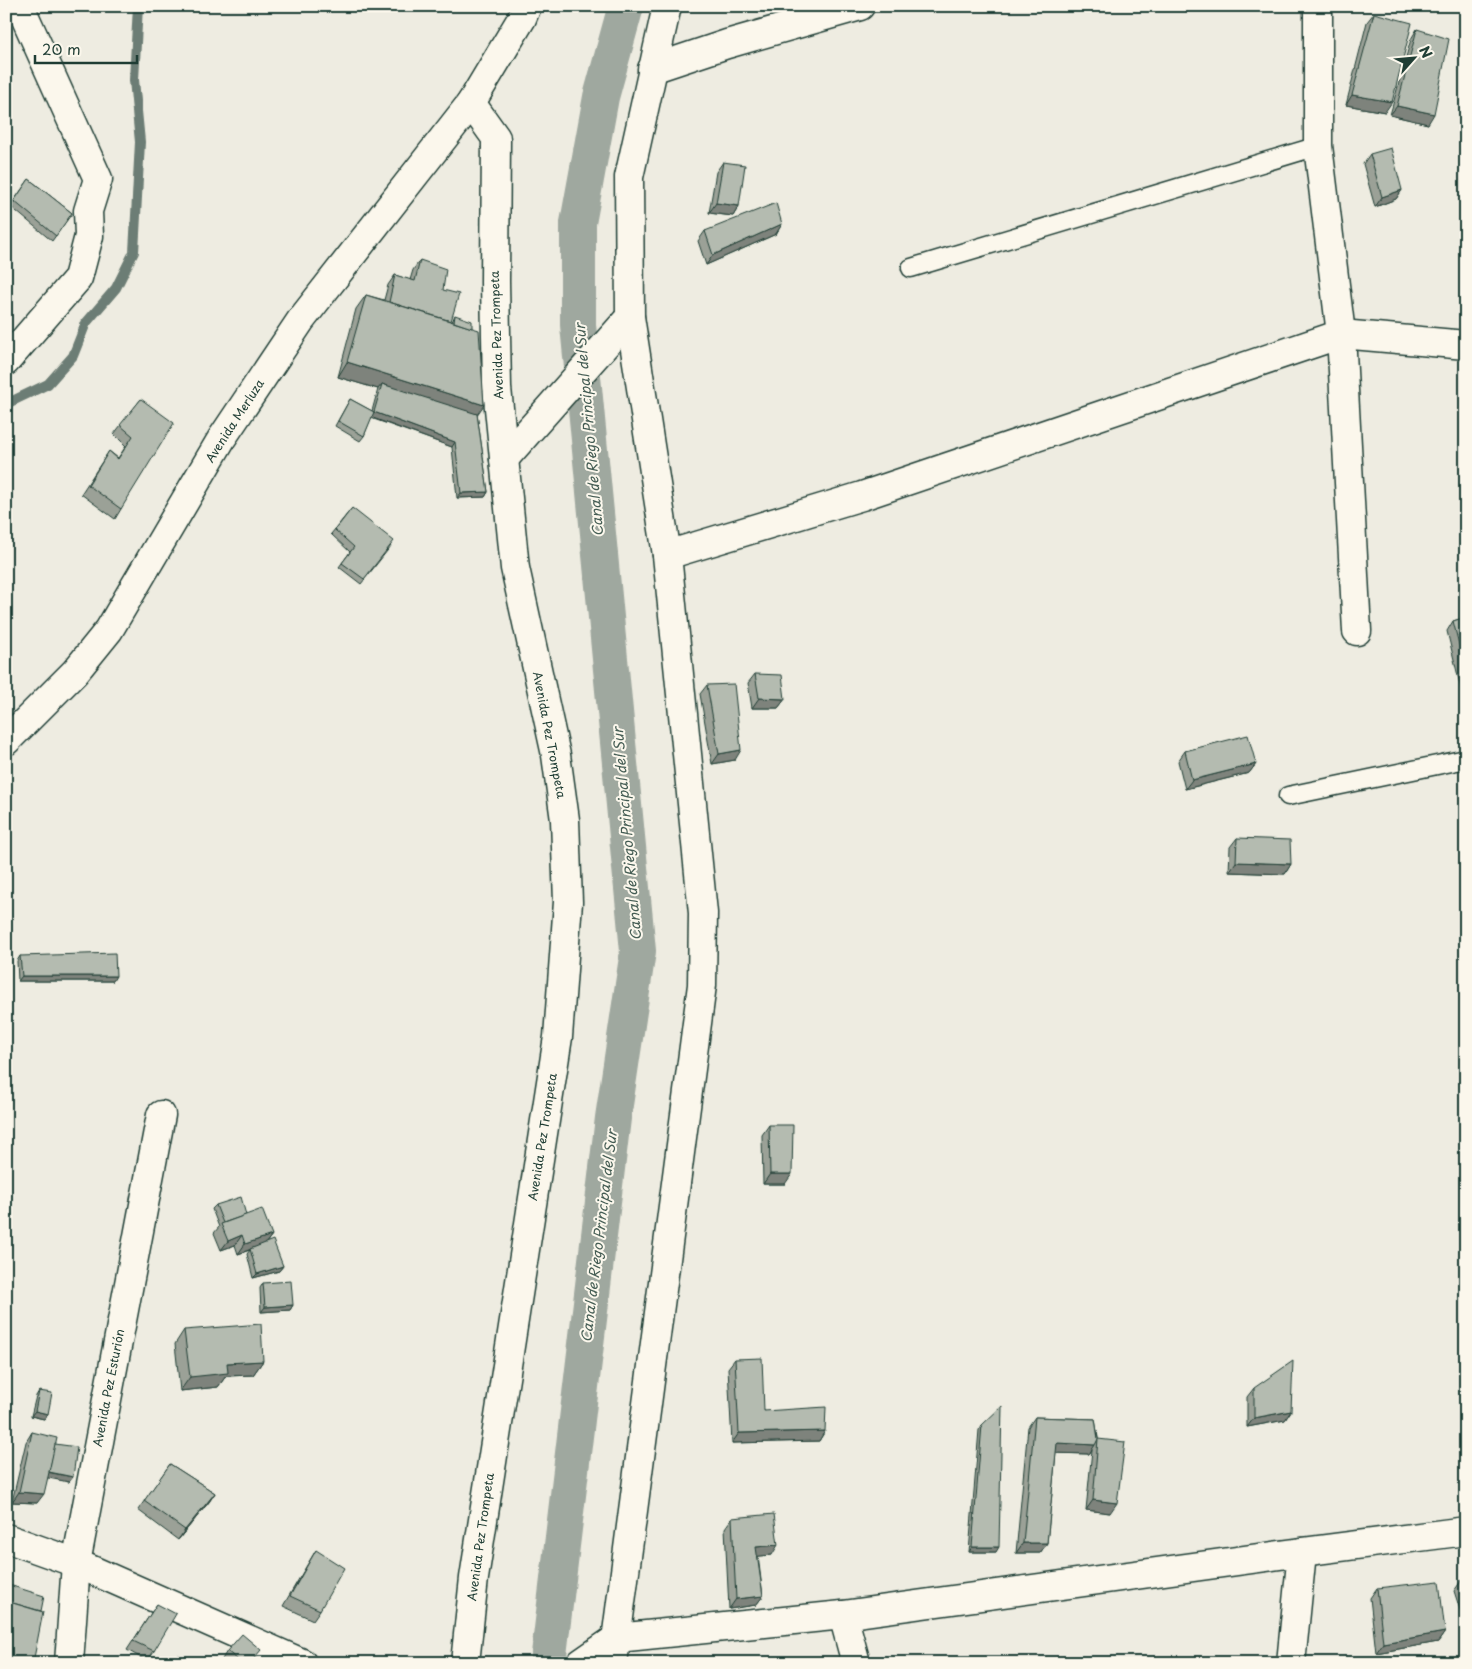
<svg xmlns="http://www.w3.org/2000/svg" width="1472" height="1669" viewBox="0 0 1472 1669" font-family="'Playpen Sans',sans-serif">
  <rect width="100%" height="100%" fill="#eeece1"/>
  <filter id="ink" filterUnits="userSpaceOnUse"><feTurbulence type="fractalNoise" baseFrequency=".02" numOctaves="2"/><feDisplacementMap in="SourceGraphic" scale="10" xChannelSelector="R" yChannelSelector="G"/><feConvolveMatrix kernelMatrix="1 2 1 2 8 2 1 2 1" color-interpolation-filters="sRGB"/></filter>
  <g filter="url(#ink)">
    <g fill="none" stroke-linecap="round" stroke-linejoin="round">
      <!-- stream -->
      <polyline stroke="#6c7d74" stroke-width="10" points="6,404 48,384 73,356 86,323 116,288 134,252 140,142 134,80 138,6"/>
      <!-- canal -->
      <polyline stroke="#9fa89f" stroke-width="36" points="548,1663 613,1118 638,951 578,325 578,223 601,97 626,6"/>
      <!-- service casing -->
      <g stroke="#1f3d34" stroke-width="21">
        <g id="service">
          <polyline points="911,268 1318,146"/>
          <polyline points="1288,796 1466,759"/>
        </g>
      </g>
      <!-- minor casing -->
      <g stroke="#1f3d34" stroke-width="31">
        <g id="minor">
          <polyline points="1318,6 1318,146 1341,334 1357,631"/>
          <polyline points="652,69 727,44 860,6"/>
          <polyline points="6,361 78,278 89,236 88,211 98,179 20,6"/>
          <polyline points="504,459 630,317"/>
          <polyline points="667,555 862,496 1341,334 1466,345"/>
          <polyline points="6,1538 76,1563 302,1663"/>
          <polyline points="843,1615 856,1663"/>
          <polyline points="69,1663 76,1563 161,1115"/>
          <polyline points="465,1663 474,1578 558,1037 568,902 565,820 556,755 515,568 497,388 495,282 496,138 471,103"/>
          <polyline points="581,1663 617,1638 843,1615 1302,1552 1466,1531"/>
          <polyline points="613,1663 702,985 703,913 667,555 630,317 629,177 667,6"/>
          <polyline points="1291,1663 1302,1552"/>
        </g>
      </g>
      <!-- secondary casing -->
      <g stroke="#1f3d34" stroke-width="31">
        <polyline id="secondary" points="6,741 75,672 109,630 222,438 301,320 471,103 522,18 527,6"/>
      </g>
      <!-- service -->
      <use href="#service" stroke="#fbf7ec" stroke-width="18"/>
      <!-- minor -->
      <use href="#minor" stroke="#fbf7ec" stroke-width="28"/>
      <!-- secondary -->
      <use href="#secondary" stroke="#fbf7ec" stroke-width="28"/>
    </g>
    <!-- wall -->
    <g fill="#9ba197" stroke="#1f3d34">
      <polygon points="1374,13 1385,112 1346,105 1367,22"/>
      <polygon points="1417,29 1428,124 1390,115 1411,39"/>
      <polygon points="1370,154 1402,190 1396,199 1375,207 1363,164"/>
      <polygon points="723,162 739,206 733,216 709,213 716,172"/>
      <polygon points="29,179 72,213 52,241 10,206"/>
      <polygon points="782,224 776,234 706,265 698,241 705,231"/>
      <polygon points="420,260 443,290 450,321 452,322 455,315 477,414 488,492 485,497 457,498 452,447 371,418 364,436 360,441 335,426 350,399 372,411 378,389 338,377 356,309 366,295 384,300 388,285 395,275 410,280 413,270"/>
      <polygon points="141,399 121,509 115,519 81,494 109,451 118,458 126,446 114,434"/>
      <polygon points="352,508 391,546 361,584 339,567 350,552 331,534"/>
      <polygon points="1466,617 1466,709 1447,631 1453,621"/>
      <polygon points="755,674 785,699 778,708 752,708 748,683"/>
      <polygon points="707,685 735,760 712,764 700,694"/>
      <polygon points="1185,751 1256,764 1249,773 1185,789 1178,761"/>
      <polygon points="1237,838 1291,864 1285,874 1229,872 1230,847"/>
      <polygon points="20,956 113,981 18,981 17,961"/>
      <polygon points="769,1125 785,1184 763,1184 762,1135"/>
      <polygon points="216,1205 246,1215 272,1235 266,1243 283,1266 279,1271 253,1278 247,1254 250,1250 238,1254 235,1245 221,1250 214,1233 219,1227 212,1209"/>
      <polygon points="263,1283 293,1305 290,1310 261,1312 260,1288"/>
      <polygon points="184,1330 263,1361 253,1375 226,1376 218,1387 180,1391 175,1344"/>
      <polygon points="735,1359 764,1411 825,1431 819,1441 732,1443 728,1368"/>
      <polygon points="1254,1388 1291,1411 1285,1420 1247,1427 1247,1397"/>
      <polygon points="39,1391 48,1414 44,1419 31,1416 36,1396"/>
      <polygon points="1035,1417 1095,1419 1110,1513 1086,1510 1092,1450 1089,1454 1056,1453 1047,1543 1040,1553 1016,1553 1028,1427"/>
      <polygon points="982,1425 996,1552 969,1552 979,1430"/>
      <polygon points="32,1432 55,1444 69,1482 48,1477 37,1503 12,1502 26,1442"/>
      <polygon points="170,1464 215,1493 209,1502 178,1540 138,1510"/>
      <polygon points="732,1518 772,1555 758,1556 763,1596 756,1605 729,1609 725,1528"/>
      <polygon points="316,1550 320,1610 313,1620 283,1606 310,1560"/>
      <polygon points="1466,1579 1466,1628 1454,1591 1461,1581"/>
      <polygon points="1377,1588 1445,1632 1438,1642 1376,1653 1370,1598"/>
      <polygon points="157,1604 154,1651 147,1661 127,1650"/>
      <polygon points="227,1651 254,1660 252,1663 223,1663 221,1661"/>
    </g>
    <!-- shaded-wall -->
    <g fill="#7e837b" stroke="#1f3d34">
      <polygon points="1352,95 1392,102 1385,112 1346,105"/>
      <polygon points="1397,106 1434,114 1428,124 1390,115"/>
      <polygon points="1402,190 1396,199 1375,207 1382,197"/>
      <polygon points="716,203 739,206 733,216 709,213"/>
      <polygon points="782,224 776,234 706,265 713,255"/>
      <polygon points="347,362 484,405 474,419 382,384 378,389 338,377"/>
      <polygon points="374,412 455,442 452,447 370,417"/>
      <polygon points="488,492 485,497 457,498 461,493"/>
      <polygon points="759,698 785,699 778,708 752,708"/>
      <polygon points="741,750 735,760 712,764 719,754"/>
      <polygon points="1256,764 1249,773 1185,789 1192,780"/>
      <polygon points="1236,862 1291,864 1285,874 1229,872"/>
      <polygon points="22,976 116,976 113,981 18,981"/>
      <polygon points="770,1174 792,1174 785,1184 763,1184"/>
      <polygon points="242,1235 235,1245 221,1250 228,1241"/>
      <polygon points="272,1235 265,1244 238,1254 245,1244"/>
      <polygon points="283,1266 279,1271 253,1278 257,1274"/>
      <polygon points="293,1305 290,1310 261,1312 265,1307"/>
      <polygon points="263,1361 253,1375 226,1376 218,1387 180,1391 190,1377 227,1363"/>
      <polygon points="35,1411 48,1414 44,1419 31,1416"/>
      <polygon points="1291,1411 1285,1420 1247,1427 1254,1418"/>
      <polygon points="825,1431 819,1441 732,1443 739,1433"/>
      <polygon points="1057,1443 1095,1445 1089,1454 1050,1453"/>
      <polygon points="47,1472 73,1477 69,1482 43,1477"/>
      <polygon points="19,1492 44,1494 37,1503 12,1502"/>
      <polygon points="215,1493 209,1502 178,1540 185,1530"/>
      <polygon points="1093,1500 1117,1503 1110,1513 1086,1510"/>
      <polygon points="1023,1543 1047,1543 1040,1553 1016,1553"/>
      <polygon points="778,1545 772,1555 750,1557 756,1547"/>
      <polygon points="972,1547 999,1547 996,1552 969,1552"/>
      <polygon points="763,1596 756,1605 729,1609 736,1599"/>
      <polygon points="1445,1632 1438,1642 1376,1653 1383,1643"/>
      <polygon points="6,1659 20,1663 6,1663"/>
    </g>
    <!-- building -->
    <g fill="#b4bbb0" stroke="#1f3d34">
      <polygon points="1374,13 1412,23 1392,102 1352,95"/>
      <polygon points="1417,29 1449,39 1434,114 1397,106"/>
      <polygon points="1391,148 1402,190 1382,197 1370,154"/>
      <polygon points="723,162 745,165 739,206 716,203"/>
      <polygon points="29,179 72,213 56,236 14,201"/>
      <polygon points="776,203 782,224 713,255 705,231"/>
      <polygon points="420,260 446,269 443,290 459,294 451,321 389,302 395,275 415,281"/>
      <polygon points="366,295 479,330 484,405 347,362"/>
      <polygon points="455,315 472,321 472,328 454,322"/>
      <polygon points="382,384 477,414 488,492 461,493 455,442 374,412"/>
      <polygon points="141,399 174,423 121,509 88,485 109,451 118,459 133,436 120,425"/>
      <polygon points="350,399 374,412 364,436 338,421"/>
      <polygon points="352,508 394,541 364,579 342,563 354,547 335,530"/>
      <polygon points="1466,617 1466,672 1453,621"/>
      <polygon points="755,674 782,675 785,699 759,698"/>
      <polygon points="734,684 741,750 719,754 707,685"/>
      <polygon points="1248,735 1256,764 1192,780 1185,751"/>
      <polygon points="1237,838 1290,840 1291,864 1236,862"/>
      <polygon points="115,953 116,976 22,976 20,956"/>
      <polygon points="769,1125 793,1125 792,1174 770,1174"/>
      <polygon points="241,1197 246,1215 223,1223 216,1205"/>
      <polygon points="262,1209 272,1235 245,1244 242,1235 228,1241 221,1224"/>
      <polygon points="273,1240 283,1266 257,1274 250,1249"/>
      <polygon points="291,1281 293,1305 265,1307 263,1283"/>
      <polygon points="261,1324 263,1361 227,1363 228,1373 190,1377 184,1330"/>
      <polygon points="762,1358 764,1411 826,1407 825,1431 739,1433 735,1359"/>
      <polygon points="1293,1361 1291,1411 1254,1418 1254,1388"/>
      <polygon points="39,1391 52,1393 48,1414 35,1411"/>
      <polygon points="1002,1406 999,1547 972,1547 982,1425"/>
      <polygon points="1035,1417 1095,1419 1098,1439 1095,1445 1057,1443 1047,1543 1023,1543"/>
      <polygon points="32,1432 57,1438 44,1494 19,1492"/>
      <polygon points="1098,1439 1125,1442 1117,1503 1093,1500"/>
      <polygon points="55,1444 77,1447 73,1477 49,1472"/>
      <polygon points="170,1464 215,1493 185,1530 144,1501"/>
      <polygon points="774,1514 778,1545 756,1547 763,1596 736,1599 732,1518"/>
      <polygon points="316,1550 344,1568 320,1610 290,1596"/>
      <polygon points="1466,1579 1466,1596 1461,1581"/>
      <polygon points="1439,1581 1445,1632 1383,1643 1377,1588"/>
      <polygon points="6,1584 44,1596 41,1611 6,1601"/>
      <polygon points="6,1601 43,1612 33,1663 20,1663 6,1659"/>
      <polygon points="157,1604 176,1614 154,1651 133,1641"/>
      <polygon points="242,1634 261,1650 250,1663 242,1663 227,1651"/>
      <polygon points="178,1654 188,1663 170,1663"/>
    </g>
  </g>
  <g text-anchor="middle" stroke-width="4" stroke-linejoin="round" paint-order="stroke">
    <!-- street labels -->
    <g font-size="12" fill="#1f3d34" stroke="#fbf7ec">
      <text transform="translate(497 335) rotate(-92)" y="4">Avenida Pez Trompeta</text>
      <text transform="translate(235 421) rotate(-57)" y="4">Avenida Merluza</text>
      <text transform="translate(549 735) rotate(79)" y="4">Avenida Pez Trompeta</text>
      <text transform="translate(543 1137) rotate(-81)" y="4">Avenida Pez Trompeta</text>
      <text transform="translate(109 1388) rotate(-79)" y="4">Avenida Pez Esturión</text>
      <text transform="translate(481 1537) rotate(-82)" y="4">Avenida Pez Trompeta</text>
    </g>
    <!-- water labels -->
    <g font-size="14" font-style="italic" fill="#455d54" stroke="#fbf7ec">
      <text transform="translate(589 430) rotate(-95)" y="5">Canal de Riego Principal del Sur</text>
      <text transform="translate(627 834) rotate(-95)" y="5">Canal de Riego Principal del Sur</text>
      <text transform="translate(599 1236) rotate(-83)" y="5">Canal de Riego Principal del Sur</text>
    </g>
  </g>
  <!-- margin -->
  <rect width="1472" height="1669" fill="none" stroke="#fbf7ec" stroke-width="25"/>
  <rect x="12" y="12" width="1447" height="1644" fill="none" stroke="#1f3d34" stroke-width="2" filter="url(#ink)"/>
  <!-- north arrow -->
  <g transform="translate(1414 58) rotate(63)" stroke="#fbf7ec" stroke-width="4" paint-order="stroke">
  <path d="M0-4L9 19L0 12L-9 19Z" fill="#1f3d34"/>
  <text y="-8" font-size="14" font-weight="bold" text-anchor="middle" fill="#1f3d34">N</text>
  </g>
  <!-- scale -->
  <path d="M35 55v8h102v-8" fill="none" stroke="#1f3d34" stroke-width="2.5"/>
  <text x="42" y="55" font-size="15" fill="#1f3d34" stroke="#fbf7ec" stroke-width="4" paint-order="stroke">20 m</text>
</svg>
